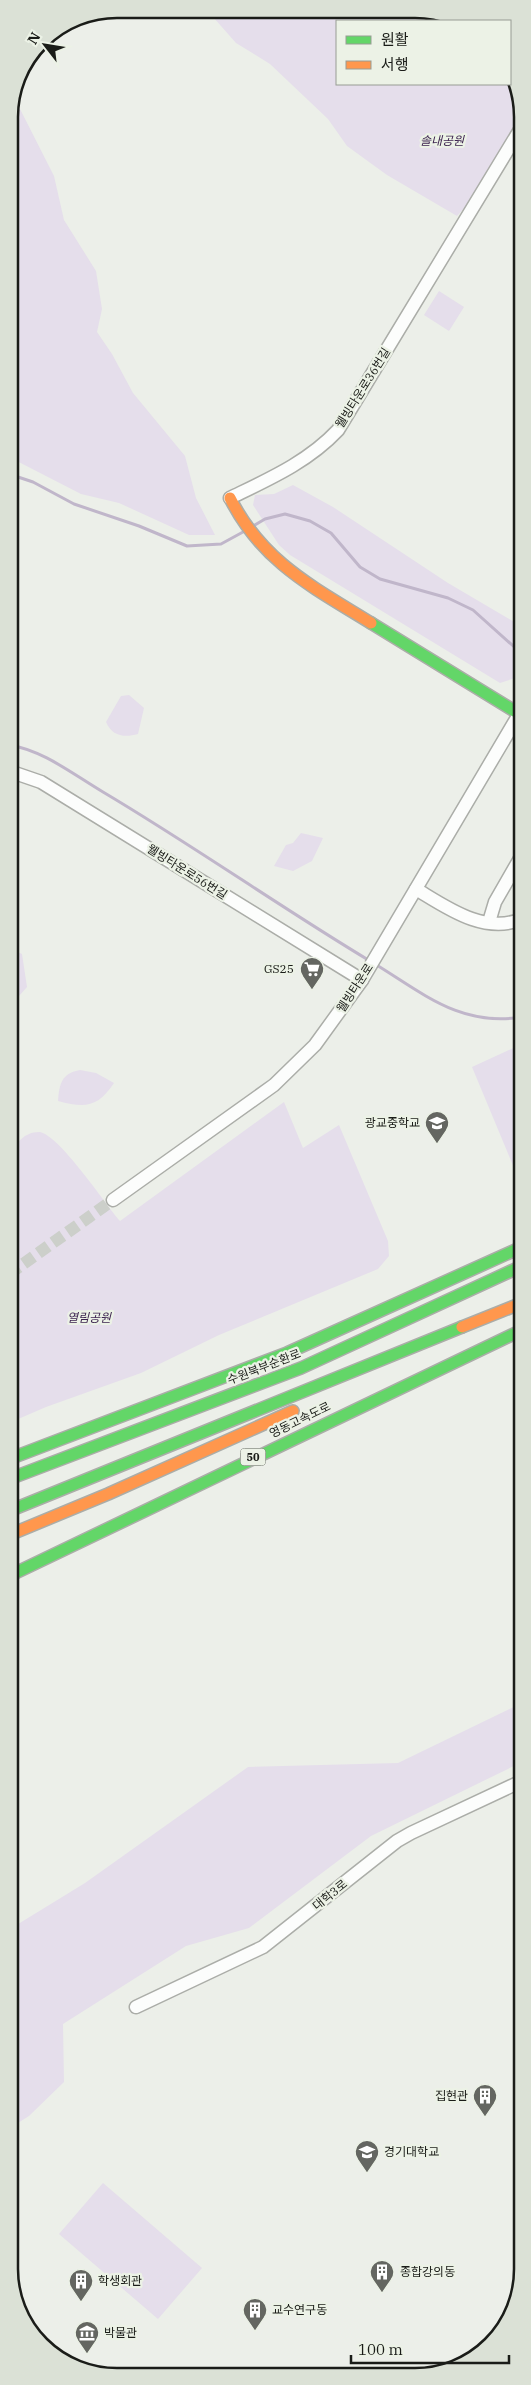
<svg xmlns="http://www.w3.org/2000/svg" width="531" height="2385" viewBox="0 0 531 2385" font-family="'IBM Plex Serif','Noto Sans KR',serif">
  <rect width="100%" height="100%" fill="#ecefe9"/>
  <!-- green -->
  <g fill="#e5deeb">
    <path d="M206,9l230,2 18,10h-117v63h173v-7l11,25v14c-19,34 -36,72 -64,100l-70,-41 -40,-29 -19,-27 -58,-55 -34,-21z"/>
    <polygon points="10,106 20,109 54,176 64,220 96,271 102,309 97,332 112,354 133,393 185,456 196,498 215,535 189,535 119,503 81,494 9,457"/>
    <polygon points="439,291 464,307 449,331 424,315"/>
    <polygon points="293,485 333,507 448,583 521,626 521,668 515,678 500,683 290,555 279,545 253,505 255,495 274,494"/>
    <path d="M129,695l15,13 -6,26c-14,4 -26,2 -32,-12l15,-26z"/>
    <polygon points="301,833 323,838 312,861 293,871 274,866 286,845 293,843"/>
    <polygon points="9,948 22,954 27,987 19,996 9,1000"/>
    <polygon points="522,1044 522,1179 519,1180 472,1067"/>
    <path d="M80,1070l16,3 18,10c-17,25 -29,25 -56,18 1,-17 4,-28 22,-31z"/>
    <path d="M284,1102l19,46 36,-23 49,116 1,15 -11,13 -159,66 -78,38 -95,34 -37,16v-269c8,-11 15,-22 30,-22 19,1 67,73 81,89z"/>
    <polygon points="522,1703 522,1762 371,1836 249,1928 186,1946 63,2024 64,2082 29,2116 10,2128 10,1929 85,1883 248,1767 398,1763"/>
    <polygon points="103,2183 202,2268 158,2319 59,2234"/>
  </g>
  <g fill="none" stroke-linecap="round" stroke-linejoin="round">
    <!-- stream -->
    <g stroke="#c0b6ca" stroke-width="3">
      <polyline points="9,474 33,482 74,504 139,526 187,546 221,544 243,532"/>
      <polyline points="253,526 265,519 285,514 310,521 331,533 360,567 380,579 448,598 473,610 521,653"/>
      <path d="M9,745c34,5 65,30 94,47 91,54 177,115 267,169"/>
      <path d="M375,964c49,30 86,63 147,53"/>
    </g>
    <!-- street-tunnel -->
    <polyline stroke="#cccfca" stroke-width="12" stroke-dasharray="12 6" stroke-linecap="butt" points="9,1274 113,1200"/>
    <!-- street casing -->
    <g stroke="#abada8" stroke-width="15">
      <g id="street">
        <path d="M230,498c39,-19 78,-36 108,-68l183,-302"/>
        <polyline points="9,771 41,782 362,980"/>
        <path d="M416,889c30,18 68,46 106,30"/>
        <polyline points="489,922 495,902 522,855"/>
        <polyline points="113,1200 274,1085 315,1045 362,980 521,711"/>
        <polyline points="136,2007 263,1947 397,1841 411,1833 522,1781"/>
      </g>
    </g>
    <!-- fast casing -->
    <g stroke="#abada8" stroke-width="14">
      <g id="fast">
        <polyline points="371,623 521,715"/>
        <polyline points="9,1459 287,1353 522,1247"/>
        <polyline points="9,1479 301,1368 522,1266"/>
        <polyline points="9,1511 462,1327"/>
        <polyline points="9,1576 522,1330"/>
      </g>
    </g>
    <!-- slow casing -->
    <g stroke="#abada8" stroke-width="14">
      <g id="slow">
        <path d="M230,498c32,64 83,89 141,125"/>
        <polyline points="462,1327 522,1303"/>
        <polyline points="9,1535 108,1494 293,1411"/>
      </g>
    </g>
    <!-- street -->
    <use href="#street" stroke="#fcfdfc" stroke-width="12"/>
    <!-- fast -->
    <use href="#fast" stroke="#63d668" stroke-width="11"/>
    <!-- slow -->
    <use href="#slow" stroke="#ff974d" stroke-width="11"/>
  </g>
  <!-- icons -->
  <defs>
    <g id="supermarket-pin" transform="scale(1.25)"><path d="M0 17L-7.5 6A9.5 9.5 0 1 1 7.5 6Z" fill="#646661" stroke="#ecf2e6"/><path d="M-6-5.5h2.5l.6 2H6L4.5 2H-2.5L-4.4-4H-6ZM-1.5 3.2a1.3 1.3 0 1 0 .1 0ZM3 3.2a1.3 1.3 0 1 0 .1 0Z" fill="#fff"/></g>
    <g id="school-pin" transform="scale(1.25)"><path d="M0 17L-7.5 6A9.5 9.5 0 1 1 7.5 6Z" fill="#646661" stroke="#ecf2e6"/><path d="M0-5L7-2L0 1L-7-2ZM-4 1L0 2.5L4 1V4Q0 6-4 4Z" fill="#fff"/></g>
    <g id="building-pin" transform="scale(1.25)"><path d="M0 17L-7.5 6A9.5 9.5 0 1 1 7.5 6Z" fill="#646661" stroke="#ecf2e6"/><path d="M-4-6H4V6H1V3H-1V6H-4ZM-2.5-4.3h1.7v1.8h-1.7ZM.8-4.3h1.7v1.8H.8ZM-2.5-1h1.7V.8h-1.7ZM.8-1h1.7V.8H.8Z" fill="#fff"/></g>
    <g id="university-pin" transform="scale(1.25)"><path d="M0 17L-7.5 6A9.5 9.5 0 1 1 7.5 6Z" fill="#646661" stroke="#ecf2e6"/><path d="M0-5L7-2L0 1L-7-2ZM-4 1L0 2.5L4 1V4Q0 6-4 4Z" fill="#fff"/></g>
    <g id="museum-pin" transform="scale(1.25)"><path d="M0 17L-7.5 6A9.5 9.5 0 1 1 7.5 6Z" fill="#646661" stroke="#ecf2e6"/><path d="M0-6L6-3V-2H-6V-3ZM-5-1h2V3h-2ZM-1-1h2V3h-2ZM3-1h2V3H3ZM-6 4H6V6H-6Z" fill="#fff"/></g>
  </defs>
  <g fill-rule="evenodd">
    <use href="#supermarket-pin" x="312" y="969"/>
    <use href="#school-pin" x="437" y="1123"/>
    <use href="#building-pin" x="485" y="2096"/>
    <use href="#university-pin" x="367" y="2152"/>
    <use href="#building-pin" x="382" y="2272"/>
    <use href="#building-pin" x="81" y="2281"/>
    <use href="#building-pin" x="255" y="2310"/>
    <use href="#museum-pin" x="87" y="2333"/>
  </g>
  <g text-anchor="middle" stroke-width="4.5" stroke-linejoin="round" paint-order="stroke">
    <!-- shield labels -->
    <rect fill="#ecf2e6" stroke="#595c56" stroke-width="1" x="240.5" y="1448.5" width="25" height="17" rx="4"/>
    <g font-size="11" font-weight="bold" fill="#1a1c18">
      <text x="253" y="1461">50</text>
    </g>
    <!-- park labels -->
    <g font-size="12" font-style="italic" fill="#3c234f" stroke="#ecf2e6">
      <text x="442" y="145">솔내공원</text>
      <text x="89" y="1322">열림공원</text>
    </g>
    <!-- street labels -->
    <g font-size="12" fill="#1a1c18" stroke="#ecf2e6">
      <text transform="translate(363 388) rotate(-58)" y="4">웰빙타운로36번길</text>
      <text transform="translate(187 872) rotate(32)" y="4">웰빙타운로56번길</text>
      <text transform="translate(355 988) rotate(-57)" y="4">웰빙타운로</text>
      <text transform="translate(264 1367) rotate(-21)" y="4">수원북부순환로</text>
      <text transform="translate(300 1420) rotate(-26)" y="4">영동고속도로</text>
      <text transform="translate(330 1895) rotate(-39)" y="4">대학3로</text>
    </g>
    <!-- poi labels -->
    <g font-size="12" fill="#1a1c18" stroke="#ecf2e6" text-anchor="start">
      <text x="294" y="973" text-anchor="end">GS25</text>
      <text x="420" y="1127" text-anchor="end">광교중학교</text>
      <text x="468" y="2100" text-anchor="end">집현관</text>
      <text x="384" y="2156">경기대학교</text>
      <text x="400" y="2276">종합강의동</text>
      <text x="98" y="2285">학생회관</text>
      <text x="272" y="2314">교수연구동</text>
      <text x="104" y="2337">박물관</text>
    </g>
  </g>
  <!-- crop -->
  <path d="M0 0H531V2385H0ZM117 18H415A99 99 0 0 1 514 117V2269A99 99 0 0 1 415 2368H117A99 99 0 0 1 18 2269V117A99 99 0 0 1 117 18Z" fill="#dbe1d6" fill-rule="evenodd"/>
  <path fill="none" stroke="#1a1c18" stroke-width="2.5" d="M117 18H415A99 99 0 0 1 514 117V2269A99 99 0 0 1 415 2368H117A99 99 0 0 1 18 2269V117A99 99 0 0 1 117 18Z"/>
  <!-- legend -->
  <rect x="336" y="20" width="175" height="65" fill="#ecf2e6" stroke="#989c94"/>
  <rect x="346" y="36" width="25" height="8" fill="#63d668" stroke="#989c94"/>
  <text x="381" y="45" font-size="15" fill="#1a1c18">원활</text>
  <rect x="346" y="61" width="25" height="8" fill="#ff974d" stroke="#989c94"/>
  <text x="381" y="70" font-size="15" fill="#1a1c18">서행</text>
  <!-- north arrow -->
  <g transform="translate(45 45) rotate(301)" stroke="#ecf2e6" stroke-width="4" paint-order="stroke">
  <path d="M0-4L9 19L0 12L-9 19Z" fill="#1a1c18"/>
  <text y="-8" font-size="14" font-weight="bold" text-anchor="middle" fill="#1a1c18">N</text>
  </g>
  <!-- scale -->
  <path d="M351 2355v8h158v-8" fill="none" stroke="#1a1c18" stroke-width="2.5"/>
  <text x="358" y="2355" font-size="15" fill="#1a1c18" stroke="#ecf2e6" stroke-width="4" paint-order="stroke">100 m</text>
</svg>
